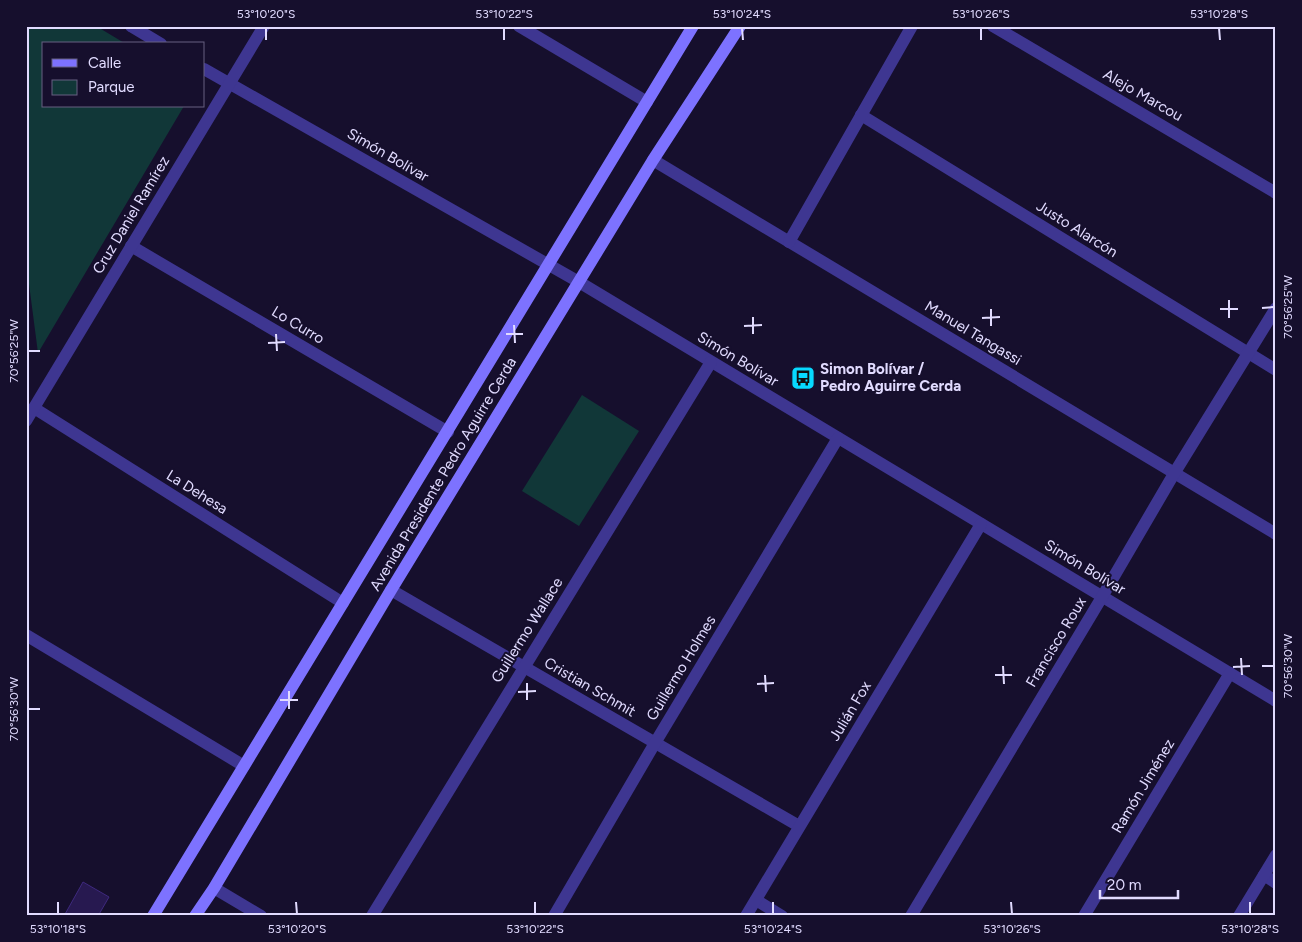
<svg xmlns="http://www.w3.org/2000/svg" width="1302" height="942" viewBox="0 0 1302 942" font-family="Figtree,sans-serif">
  <rect width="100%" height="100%" fill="#160f2d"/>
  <!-- green -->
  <g fill="#113738">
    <polygon points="26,26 96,26 126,44 44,44 44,106 184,106 38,353 26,261"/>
    <polygon points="582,395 639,431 579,526 522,491"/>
  </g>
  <!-- building -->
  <polygon fill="#271950" stroke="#3e297e" points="83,882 109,897 98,916 64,916"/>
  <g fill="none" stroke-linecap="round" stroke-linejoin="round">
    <!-- street -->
    <g stroke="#3e3691" stroke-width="12">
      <polyline points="131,26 161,44"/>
      <polyline points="519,26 647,102"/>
      <polyline points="993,26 1276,193"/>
      <polyline points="204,69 579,282 1276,701"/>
      <polyline points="861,115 1276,370"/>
      <polyline points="653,160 1276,534"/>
      <polyline points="789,242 912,26"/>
      <polyline points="131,246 448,432"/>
      <polyline points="34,408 343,603"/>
      <polyline points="26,421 264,26"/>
      <polyline points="391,590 799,826"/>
      <polyline points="26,635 244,766"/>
      <polyline points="1264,875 1276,883"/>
      <polyline points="214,888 261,916"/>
      <polyline points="756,900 782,916"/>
      <polyline points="372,916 711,362"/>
      <polyline points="554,916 655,743 838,438"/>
      <polyline points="746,916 981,524"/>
      <polyline points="911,916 1102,597 1175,472 1276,308"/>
      <polyline points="1084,916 1230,673"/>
      <polyline points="1239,916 1276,855"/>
    </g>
    <!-- secondary -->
    <g stroke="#7d72ff" stroke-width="12">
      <path d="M153,916c180,-297 361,-593 540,-890"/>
      <polyline points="195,916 214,888 391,590 653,160 740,26"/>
    </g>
  </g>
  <!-- ticks -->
  <path fill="none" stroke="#e1dbff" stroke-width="2" d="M266,28v12M504,28v12M742,28l1,12M981,28v12M1219,28l1,12M1229,300v18M1262,308l12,-1M991,309v17M1220,309h18M753,317v17M982,318l18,-1M514,325l1,18M744,326l18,-1M276,334l1,17M506,334h17M268,343l17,-1M28,351h12M1241,658l1,17M1003,666l1,18M1262,666h12M1233,667l17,-1M765,675l1,17M995,675h17M527,683v17M757,684l17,-1M289,691v18M518,692l18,-1M280,700h18M28,709h12M58,902v12M296,902l1,12M535,902v12M773,902v12M1011,902l1,12M1250,902v12"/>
  <!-- icons -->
  <defs>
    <g id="bus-square" transform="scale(1.25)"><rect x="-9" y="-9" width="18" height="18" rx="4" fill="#07daff" stroke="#160f2d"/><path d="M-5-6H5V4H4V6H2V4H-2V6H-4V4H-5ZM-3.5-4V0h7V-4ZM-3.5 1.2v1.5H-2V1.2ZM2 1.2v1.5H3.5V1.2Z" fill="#111"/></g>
  </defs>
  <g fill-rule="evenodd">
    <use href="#bus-square" x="803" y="378"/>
  </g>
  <g text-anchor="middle" stroke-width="4" stroke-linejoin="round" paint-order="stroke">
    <!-- street labels -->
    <g font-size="15" fill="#e1dbff" stroke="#160f2d">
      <text transform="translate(1143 95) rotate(30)" y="5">Alejo Marcou</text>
      <text transform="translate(388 155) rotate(30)" y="5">Simón Bolívar</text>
      <text transform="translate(131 215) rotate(-59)" y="5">Cruz Daniel Ramírez</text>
      <text transform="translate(1077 229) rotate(32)" y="5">Justo Alarcón</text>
      <text transform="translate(298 325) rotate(31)" y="5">Lo Curro</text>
      <text transform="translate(973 333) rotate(31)" y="5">Manuel Tangassi</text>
      <text transform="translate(738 359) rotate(31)" y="5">Simón Bolívar</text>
      <text transform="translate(443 474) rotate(-59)" y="5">Avenida Presidente Pedro Aguirre Cerda</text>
      <text transform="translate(197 492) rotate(32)" y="5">La Dehesa</text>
      <text transform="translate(1085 567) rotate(31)" y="5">Simón Bolívar</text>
      <text transform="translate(527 630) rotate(-58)" y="5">Guillermo Wallace</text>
      <text transform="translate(1056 642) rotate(-59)" y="5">Francisco Roux</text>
      <text transform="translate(681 668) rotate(-59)" y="5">Guillermo Holmes</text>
      <text transform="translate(590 687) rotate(30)" y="5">Cristian Schmit</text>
      <text transform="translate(850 711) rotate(-59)" y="5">Julián Fox</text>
      <text transform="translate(1143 786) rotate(-59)" y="5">Ramón Jiménez</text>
    </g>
    <!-- poi labels -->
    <g font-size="15" font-weight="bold" fill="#e1dbff" stroke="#160f2d" text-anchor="start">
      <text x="820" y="374">Simon Bolívar /<tspan x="820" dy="17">Pedro Aguirre Cerda</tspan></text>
    </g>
  </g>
  <!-- border -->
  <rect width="1302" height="942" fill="none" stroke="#160f2d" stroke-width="55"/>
  <!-- legend -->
  <rect x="42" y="42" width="162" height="65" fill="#160f2d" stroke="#676181"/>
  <rect x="52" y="59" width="25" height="8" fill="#7d72ff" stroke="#676181"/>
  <text x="88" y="68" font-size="15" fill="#e1dbff">Calle</text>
  <rect x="52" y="80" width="25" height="15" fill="#113738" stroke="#676181"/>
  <text x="88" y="92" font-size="15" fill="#e1dbff">Parque</text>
  <!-- scale -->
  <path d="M1100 890v8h78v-8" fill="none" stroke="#e1dbff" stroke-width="2.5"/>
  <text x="1107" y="890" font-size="15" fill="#e1dbff" stroke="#160f2d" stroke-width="4" paint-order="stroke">20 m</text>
  <rect x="28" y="28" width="1246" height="886" fill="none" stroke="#e1dbff" stroke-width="2"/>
  <g font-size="12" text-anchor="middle" fill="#e1dbff">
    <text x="266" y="18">53°10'20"S</text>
    <text x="504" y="18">53°10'22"S</text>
    <text x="742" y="18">53°10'24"S</text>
    <text x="981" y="18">53°10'26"S</text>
    <text x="1219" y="18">53°10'28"S</text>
    <text transform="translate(1288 307) rotate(-90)" y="4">70°56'25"W</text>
    <text transform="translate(14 351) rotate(-90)" y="4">70°56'25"W</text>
    <text transform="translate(1288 666) rotate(-90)" y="4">70°56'30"W</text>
    <text transform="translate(14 709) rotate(-90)" y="4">70°56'30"W</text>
    <text x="58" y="933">53°10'18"S</text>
    <text x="297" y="933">53°10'20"S</text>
    <text x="535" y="933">53°10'22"S</text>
    <text x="773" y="933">53°10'24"S</text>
    <text x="1012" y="933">53°10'26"S</text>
    <text x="1250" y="933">53°10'28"S</text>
  </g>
</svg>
